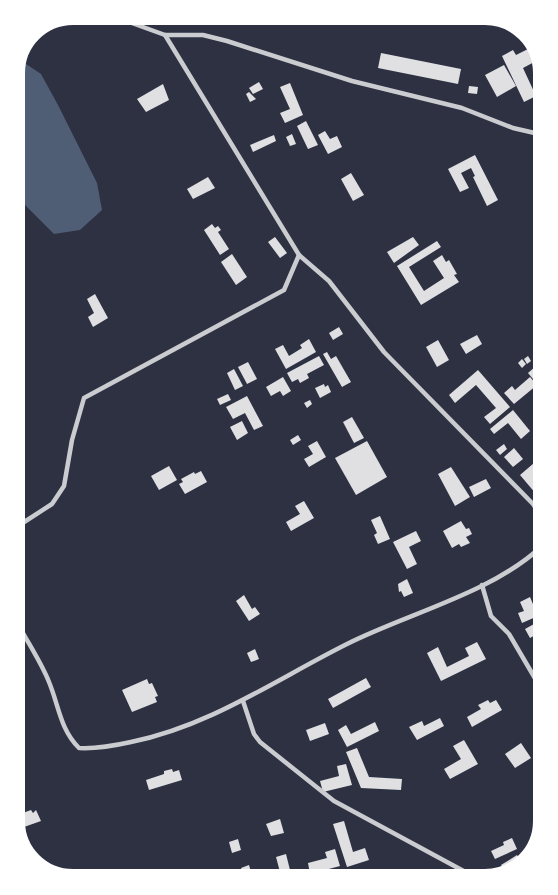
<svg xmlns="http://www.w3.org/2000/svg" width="558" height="895" viewBox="0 0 558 895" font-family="'PT Sans Narrow',sans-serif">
  <rect width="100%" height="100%" fill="#2d3142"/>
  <!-- water -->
  <polygon fill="#4f5d75" points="20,60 41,74 58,105 97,183 102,210 80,230 54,234 15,195 14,70"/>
  <!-- building -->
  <g fill="#e0e0e3">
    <polygon points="536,45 538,60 523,68 536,96 524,102 502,56 513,50 516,55"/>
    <polygon points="381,53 461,69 458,84 378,68"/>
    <polygon points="504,65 516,86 497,97 485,75"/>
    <polygon points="259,82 263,89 253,94 249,88"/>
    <polygon points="290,83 303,115 285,123 280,113 290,109 280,87"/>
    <polygon points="163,84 169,100 146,112 137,99"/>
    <polygon points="469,86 478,87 477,94 468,93"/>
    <polygon points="249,92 256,99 250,102 246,94"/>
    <polygon points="306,121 318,145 308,149 297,126"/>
    <polygon points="325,131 330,139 337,136 342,147 328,154 318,135"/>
    <polygon points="292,134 296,144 290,146 286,137"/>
    <polygon points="274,135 276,141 253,152 250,145"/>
    <polygon points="475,155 498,200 487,206 473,177 475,176 471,168 461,173 469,188 460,192 448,169"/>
    <polygon points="351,173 364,195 353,201 341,179"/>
    <polygon points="208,177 215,188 193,199 187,189"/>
    <polygon points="212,224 215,228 218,226 221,230 218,232 229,249 220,255 204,230"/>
    <polygon points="275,237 287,253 280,258 268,242"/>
    <polygon points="413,237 419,245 394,263 387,252"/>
    <polygon points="437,241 441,247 409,267 424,291 444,278 433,261 442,255 446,262 449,260 457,274 454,275 459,282 421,305 397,266"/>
    <polygon points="232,254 247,277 236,285 221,262"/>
    <polygon points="95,294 108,318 93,327 88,317 94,313 87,299"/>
    <polygon points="339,327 343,334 333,340 329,333"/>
    <polygon points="477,335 482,344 466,354 460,344"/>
    <polygon points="309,339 316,352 286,369 275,349 283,345 289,356 302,348 300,345"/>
    <polygon points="438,340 449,360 437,367 426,347"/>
    <polygon points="327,352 331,359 336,356 351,382 342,387 323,354"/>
    <polygon points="319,356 324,365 307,374 309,378 300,383 298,379 292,382 287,373"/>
    <polygon points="528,356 531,361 527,364 524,359"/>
    <polygon points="522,359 526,364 522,368 518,363"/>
    <polygon points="248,362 257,379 247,384 238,367"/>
    <polygon points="536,366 541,372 541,382 538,385 528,373"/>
    <polygon points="234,369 243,386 235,390 227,373"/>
    <polygon points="478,370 510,407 490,424 484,417 496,408 476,385 455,403 449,395"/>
    <polygon points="283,377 291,391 283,396 280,391 271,396 266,387"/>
    <polygon points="530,377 537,385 514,404 504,393 512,386 515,390"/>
    <polygon points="324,384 325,387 328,385 331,392 320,398 315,388"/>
    <polygon points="228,394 231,400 220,405 217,399"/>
    <polygon points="247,396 263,426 254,430 245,413 233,419 226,407"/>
    <polygon points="310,400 312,404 307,408 304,403"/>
    <polygon points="513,410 530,431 521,439 508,423 494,434 490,429"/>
    <polygon points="352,417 364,438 354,443 343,422"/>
    <polygon points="242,421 248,433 237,440 230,427"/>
    <polygon points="298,435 301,440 293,445 290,440"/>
    <polygon points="317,441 326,457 309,467 304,459 313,454 308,446"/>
    <polygon points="367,441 387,477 356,495 335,458"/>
    <polygon points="17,444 23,456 17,459"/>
    <polygon points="504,444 507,449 500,455 496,450"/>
    <polygon points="514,448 523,459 513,467 504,457"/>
    <polygon points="541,457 541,470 536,474 541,480 542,501 520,475"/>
    <polygon points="169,466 177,480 159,490 151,476"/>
    <polygon points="451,467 470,497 455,506 438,474"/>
    <polygon points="201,471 207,482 185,494 179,484 183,482 181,479 194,472 195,474"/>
    <polygon points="486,479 491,488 474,497 469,487"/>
    <polygon points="304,501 314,518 291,531 286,522 300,514 295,506"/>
    <polygon points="380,516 390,539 378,544 374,535 377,533 371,520"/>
    <polygon points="461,521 466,529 469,528 472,534 466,537 470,543 461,547 459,544 452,548 443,531"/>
    <polygon points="416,531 421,541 409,547 417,564 407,569 393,542"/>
    <polygon points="407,579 413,593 404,597 401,591 399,592 398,584"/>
    <polygon points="244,595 252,609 255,607 260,614 249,621 236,601"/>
    <polygon points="530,597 538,616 522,623 518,613 524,611 520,602"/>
    <polygon points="542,598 543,612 541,613 536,604"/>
    <polygon points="543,619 543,640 539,633 530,638 525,629"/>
    <polygon points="477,642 486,659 441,681 427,653 438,647 447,667 469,656 465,648"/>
    <polygon points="255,649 259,659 251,662 247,653"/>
    <polygon points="366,678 371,687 333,708 328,699"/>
    <polygon points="147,679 149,684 152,683 158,696 155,697 157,702 132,712 122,690"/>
    <polygon points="488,700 490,703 496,700 502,710 472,727 467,717 481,709 478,705"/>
    <polygon points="440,718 444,726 417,740 409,727 422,721 424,726"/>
    <polygon points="375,722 379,731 347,747 338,730 346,725 351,734"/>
    <polygon points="325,723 329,734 310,741 306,730"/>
    <polygon points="464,740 478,764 450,779 444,769 461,759 453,746"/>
    <polygon points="521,743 531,758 515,768 505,754"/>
    <polygon points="357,748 369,777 402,779 401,790 361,788 346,752"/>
    <polygon points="346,764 352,785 323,792 320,781 339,776 337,766"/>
    <polygon points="172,769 173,772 179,770 182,780 149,790 146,780 164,774 164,771"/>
    <polygon points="31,810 33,813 36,810 41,821 24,827 20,814"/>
    <polygon points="280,819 284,833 271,836 266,824"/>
    <polygon points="344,821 353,852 365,848 369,860 347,867 333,824"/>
    <polygon points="512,838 517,849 495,859 491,851 504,845 503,842"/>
    <polygon points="238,839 241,850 232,853 229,842"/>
    <polygon points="335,849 340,866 310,874 308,863 327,858 325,852"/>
    <polygon points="286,854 292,878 256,879 280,872 276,857"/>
    <polygon points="517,855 523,865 511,875 507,875 501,865"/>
    <polygon points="249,865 253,879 245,879 241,868"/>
  </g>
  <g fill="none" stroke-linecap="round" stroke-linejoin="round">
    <!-- minor -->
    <g stroke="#caccd0" stroke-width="4.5">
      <polyline points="107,14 165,35 203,35 227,41 352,81 462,108 513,128 539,134"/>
      <polyline points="165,35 299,255 329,281 384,352 534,505 541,522 538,549"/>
      <polyline points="534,505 542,509"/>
      <polyline points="18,526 52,504 64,486 72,440 84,398 284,290 299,255"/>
      <polyline points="482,585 491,616 509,634 536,680 543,685"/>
      <path d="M18,624c10,19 23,38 31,58 10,24 11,47 30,66 18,1 34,-2 52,-6 79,-16 144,-62 216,-98 62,-31 145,-51 195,-98"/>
      <polyline points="243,701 254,734 260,742 334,801 471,875"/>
    </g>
  </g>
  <!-- crop -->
  <path d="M0 0H558V895H0ZM73 22H485A51 51 0 0 1 536 73V821A51 51 0 0 1 485 872H73A51 51 0 0 1 22 821V73A51 51 0 0 1 73 22Z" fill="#fff" fill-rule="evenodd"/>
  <path fill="none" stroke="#fff" stroke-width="6" d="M73 22H485A51 51 0 0 1 536 73V821A51 51 0 0 1 485 872H73A51 51 0 0 1 22 821V73A51 51 0 0 1 73 22Z"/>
</svg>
